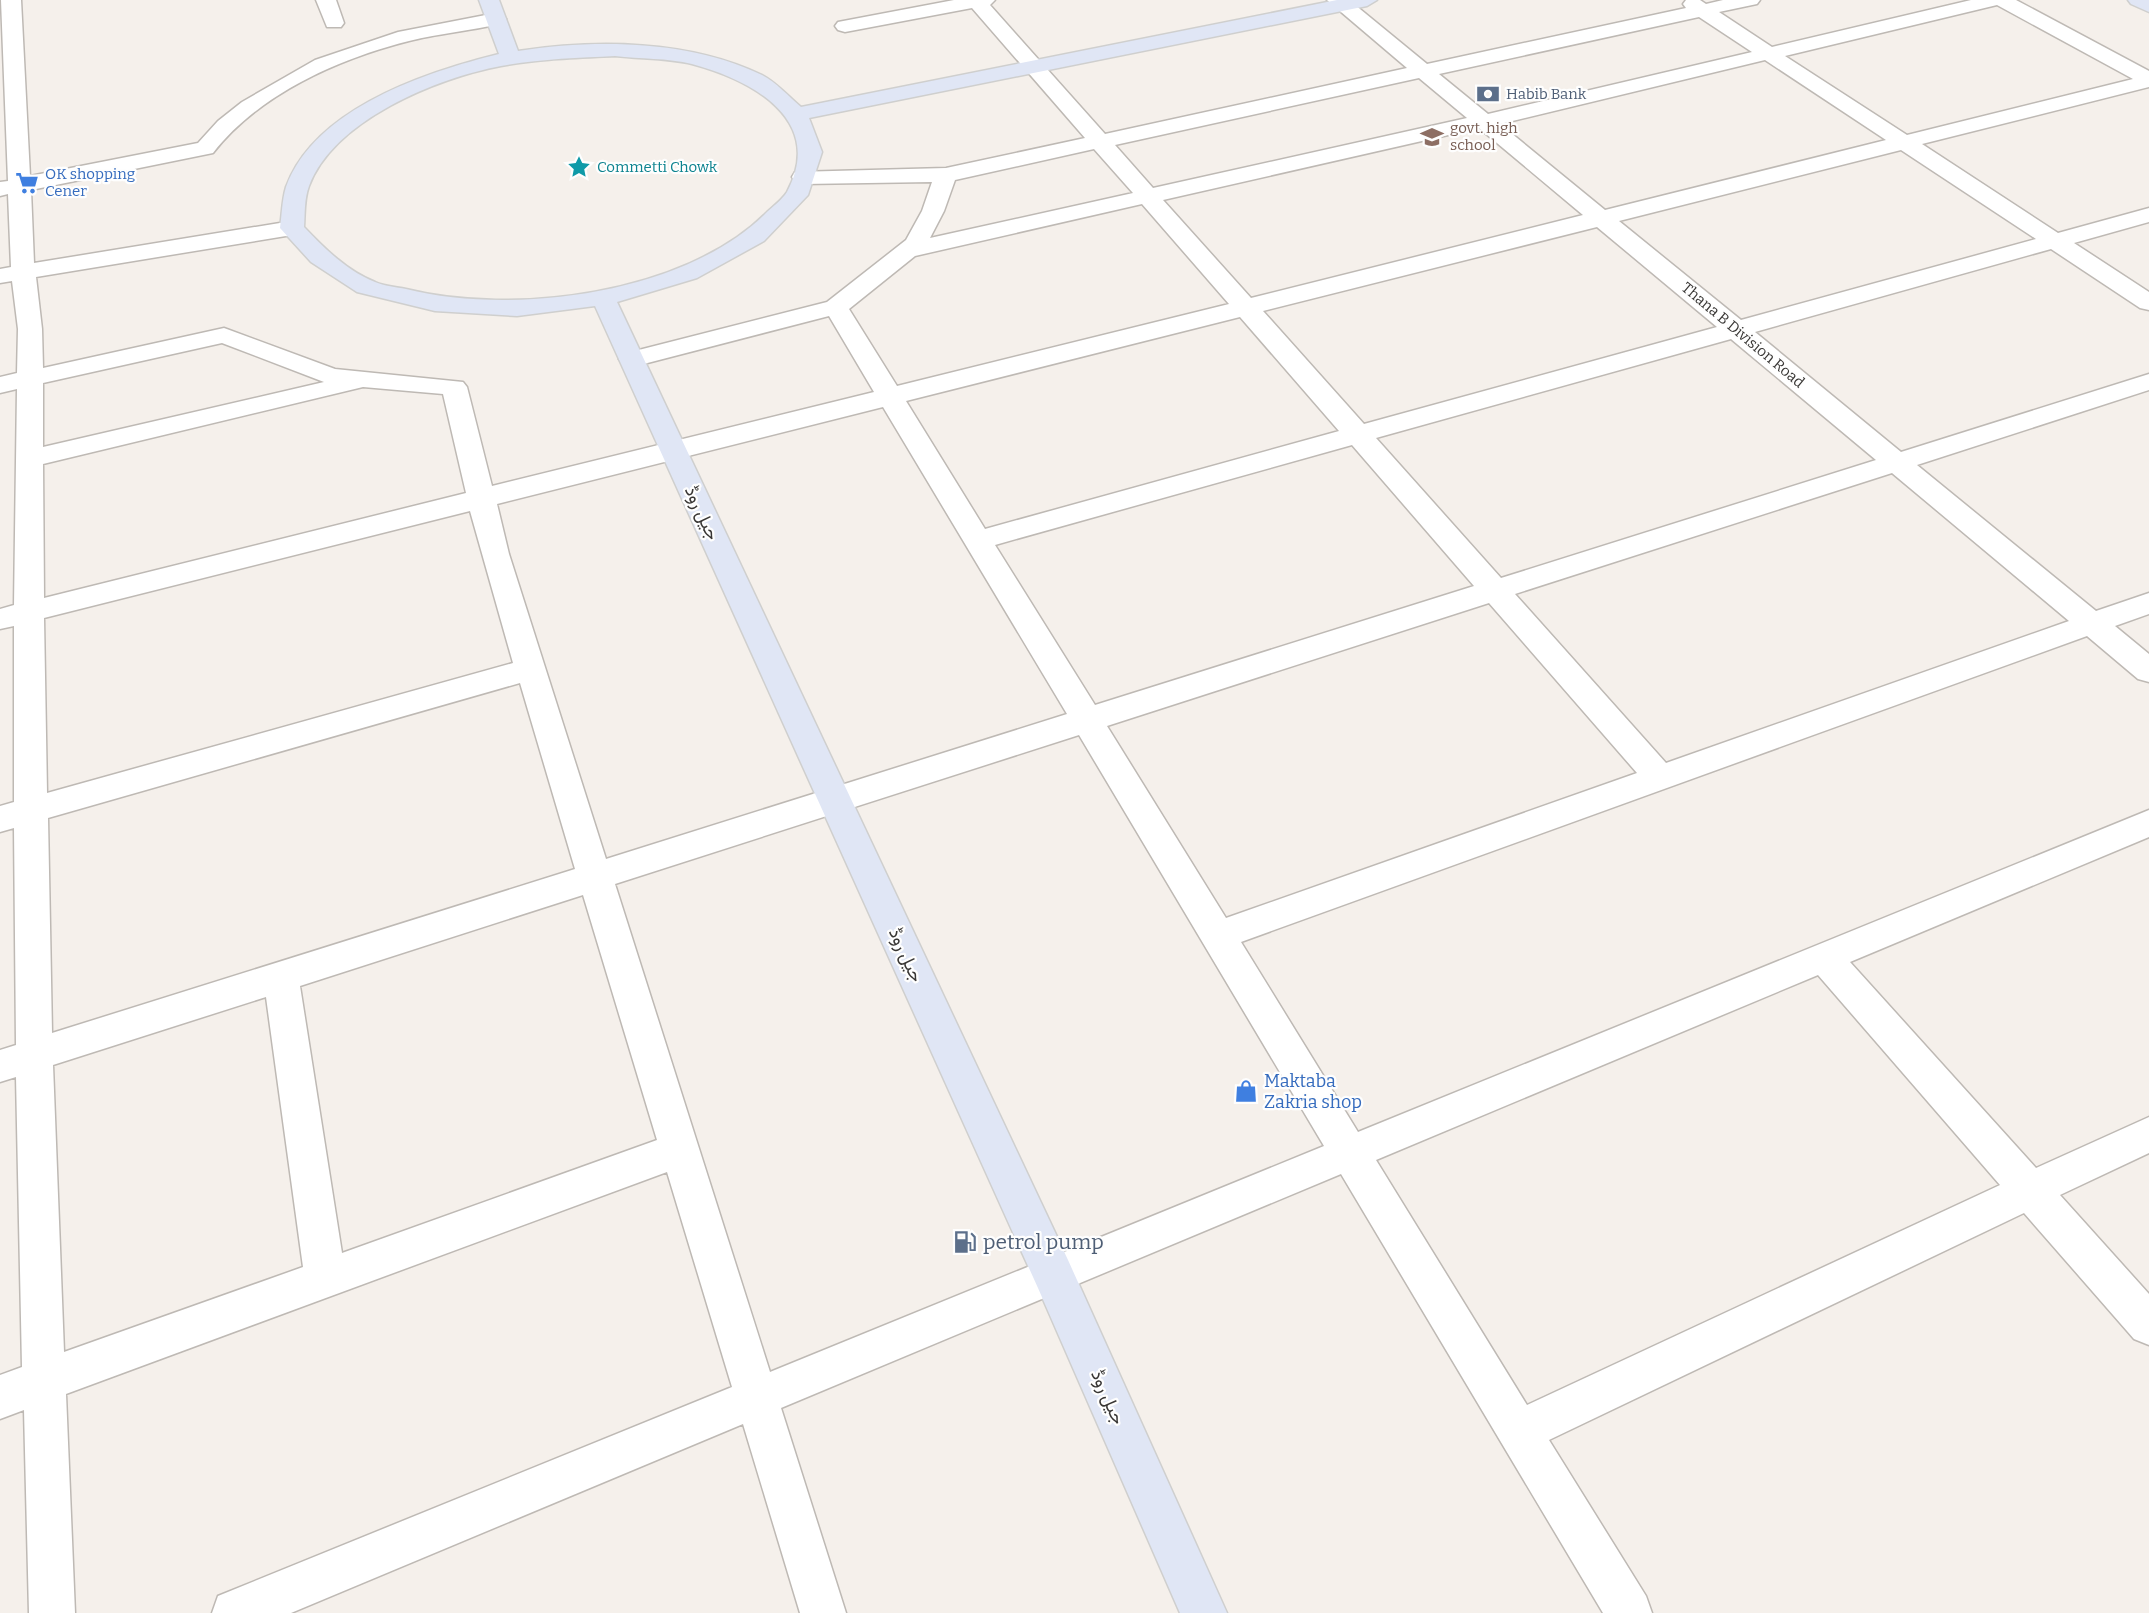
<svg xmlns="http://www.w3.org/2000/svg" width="2149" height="1613" viewBox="0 0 2149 1613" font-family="Bitter,Vazirmatn,serif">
  <rect width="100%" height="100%" fill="#f5f0eb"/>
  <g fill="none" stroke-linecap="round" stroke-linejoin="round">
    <!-- minor casing -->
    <g stroke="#beb9b4" stroke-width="3">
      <g id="minor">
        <path d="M1,0h20l9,176 168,-33 20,-22 24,-19 73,-42 83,-28 98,-19 7,2 3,4 -3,4c-31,8 -63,10 -94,18 -71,18 -150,53 -196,112l-182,37 3,73 258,-42 8,2 4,5 -4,5 -8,2 -256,42 6,52 1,39 181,-40 111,41 128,13 4,5 25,99 382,-94 -45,-76 -197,51 -9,-3 -4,-5 4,-5 204,-52 79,-62 16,-29 10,-29 -129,2 -8,-2 -3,-5 3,-5 151,-4 139,-30 -113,-130 -127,24 -7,-2 -3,-4 3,-4 116,-22h41l-5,5 115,129 302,-66 -80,-68h22l78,64 259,-56 -3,-4 3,-4h14l6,4 17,-4h37l-3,4 -38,8 53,35 199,-47h45l133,71v16l-227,57 136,89 91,-25v14l-75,21 75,49v18l-9,-2 -89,-59 -296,83 146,120 248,-78v16l-232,75 179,146 53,-18v21l-34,12 34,28v28l-11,-3 -51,-43 -846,306 117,190 791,-322v27l-299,125 186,206 113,-51v36l-89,42 89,99v51l-15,-6 -110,-126 -475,227 97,156 6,17h-49l-262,-439 -560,234 65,205h-46l-57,-189 -452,189h-79l6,-17 514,-209 -65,-215 -601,222 9,219h-46l-5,-203 -24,9v-44l22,-8 -6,-290 -16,5v-32l16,-5 -2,-217 -14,4v-26l14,-4v-176l-14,3v-20l14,-4 3,-216 -17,4v-16l17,-4 1,-44 -6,-48 -12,2v-14l11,-2 -3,-73 -8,2v-14l8,-1zM1997,5l136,74 -226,56 -122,-79zM1699,17l53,35 -264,62 -49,-40zM1765,60l121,80 -281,70 -105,-86zM1419,78l48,40 -314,70 -38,-43zM1479,128l104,87 -332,83 -88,-98zM1094,149l39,44 -203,45 14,-27 11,-31zM1901,150l135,89 -295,81 -122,-99zM1142,204l87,100 -332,82 -48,-77 66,-53zM1597,227l120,100 -353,97 -101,-113zM1240,317l99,114 -354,98 -79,-128zM1731,339l145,121 -375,118 -125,-140zM222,343l102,39 -281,65v-64zM363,387l80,7 23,99 -422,105 -1,-134zM883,407l184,307 -461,145 -97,-305 -12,-50zM1352,445l122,141 -379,119 -100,-160zM1892,473l177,148 -403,142 -151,-169zM470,511l43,152 -466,130 -3,-175zM1489,603l148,170 -411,145 -119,-192zM520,683l55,186 -523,164 -4,-215zM1079,735l245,411 -554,226 -155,-488zM583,895l74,245 -315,113 -42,-267zM1818,975l182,210 -473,220 -151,-245zM266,997l37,270 -239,85 -11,-287z"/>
        <polygon points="316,0 336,0 344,23 341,27 327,27"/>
      </g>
    </g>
    <!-- major casing -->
    <g stroke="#cfcfce" stroke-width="3">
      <g id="major">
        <path d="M479,0h20l19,51c79,-12 171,-11 244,24 14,7 27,22 39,32l536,-107h40l-10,6 -558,112 13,34 -14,43 -44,46 -67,37 -80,24 451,958 159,353h-47l-142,-325 -443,-982 -78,10 -82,-5 -78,-19 -46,-30 -31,-34c2,-14 2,-28 6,-41 29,-79 140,-115 213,-133zM615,56c25,3 53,2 77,8 59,16 134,55 95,128 -5,8 -15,15 -22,22 -81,80 -252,102 -359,75 -10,-2 -22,-3 -31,-7 -28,-11 -51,-34 -71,-55 1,-14 0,-28 5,-41 25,-66 128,-108 192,-120 37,-7 76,-8 114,-10z"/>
        <polygon points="2128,0 2149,0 2149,12 2131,4"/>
      </g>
    </g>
    <!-- minor -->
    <use href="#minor" fill="#fff" fill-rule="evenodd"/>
    <!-- major -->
    <use href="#major" fill="#e0e6f5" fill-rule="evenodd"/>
  </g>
  <!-- icons -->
  <defs>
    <g id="bank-bare" transform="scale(1.8)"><path d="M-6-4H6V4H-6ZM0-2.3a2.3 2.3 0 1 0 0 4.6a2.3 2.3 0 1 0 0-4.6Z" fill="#5c6f8a" stroke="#fefefe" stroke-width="2.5" paint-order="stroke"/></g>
    <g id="school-bare" transform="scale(1.8)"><path d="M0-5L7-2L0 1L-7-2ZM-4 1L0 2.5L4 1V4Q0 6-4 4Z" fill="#8d6e63" stroke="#fefefe" stroke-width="2.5" paint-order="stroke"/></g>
    <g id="sight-bare" transform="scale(1.8)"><path d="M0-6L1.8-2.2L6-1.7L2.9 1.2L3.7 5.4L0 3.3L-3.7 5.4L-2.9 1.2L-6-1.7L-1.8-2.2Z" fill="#0f9aa8" stroke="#fefefe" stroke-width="2.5" paint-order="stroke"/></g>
    <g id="supermarket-bare" transform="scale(1.8)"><path d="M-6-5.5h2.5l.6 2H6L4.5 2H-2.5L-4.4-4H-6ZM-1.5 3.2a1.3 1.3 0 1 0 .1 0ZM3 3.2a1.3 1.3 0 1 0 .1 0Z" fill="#3f7fe0" stroke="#fefefe" stroke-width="2.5" paint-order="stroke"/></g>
    <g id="shop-bare" transform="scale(1.8)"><path d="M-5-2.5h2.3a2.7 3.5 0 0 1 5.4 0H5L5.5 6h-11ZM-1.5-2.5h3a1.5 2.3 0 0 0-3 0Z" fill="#3f7fe0" stroke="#fefefe" stroke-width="2.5" paint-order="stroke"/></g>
    <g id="fuel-bare" transform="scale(1.8)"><path d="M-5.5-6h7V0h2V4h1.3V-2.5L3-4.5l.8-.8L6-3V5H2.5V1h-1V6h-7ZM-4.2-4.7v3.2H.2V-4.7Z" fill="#5c6f8a" stroke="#fefefe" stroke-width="2.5" paint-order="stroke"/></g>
  </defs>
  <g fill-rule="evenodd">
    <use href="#bank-bare" x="1488" y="94"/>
    <use href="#school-bare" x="1432" y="137"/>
    <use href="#sight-bare" x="579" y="167"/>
    <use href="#supermarket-bare" x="27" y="183"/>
    <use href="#shop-bare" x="1246" y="1091"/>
    <use href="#fuel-bare" x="965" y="1242"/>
  </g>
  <g text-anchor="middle" stroke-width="4.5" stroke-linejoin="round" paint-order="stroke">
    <!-- far-service labels -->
    <g font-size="15" fill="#4e5e75" stroke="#fefefe" text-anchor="start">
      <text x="1506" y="99">Habib Bank</text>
    </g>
    <!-- far-education labels -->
    <g font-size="15" fill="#785e54" stroke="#fefefe" text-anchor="start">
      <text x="1450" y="133">govt. high<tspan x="1450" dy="17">school</tspan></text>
    </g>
    <!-- far-culture labels -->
    <g font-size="15" fill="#0d838f" stroke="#fefefe" text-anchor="start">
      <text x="597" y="172">Commetti Chowk</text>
    </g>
    <!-- far-shop labels -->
    <g font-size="15" fill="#366cbe" stroke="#fefefe" text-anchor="start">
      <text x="45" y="179">OK shopping<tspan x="45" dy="17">Cener</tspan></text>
    </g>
    <!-- far-street labels -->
    <g font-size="15" fill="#383634" stroke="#fefefe">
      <text transform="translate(1743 335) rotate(40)" y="5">Thana B Division Road</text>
    </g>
    <!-- street labels -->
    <g font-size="18" fill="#383634" stroke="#fefefe">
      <text transform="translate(702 513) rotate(65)" y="6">جیل روڈ</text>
      <text transform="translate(906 955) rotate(65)" y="6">جیل روڈ</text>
      <text transform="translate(1108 1397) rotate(66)" y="6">جیل روڈ</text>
    </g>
    <!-- shop labels -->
    <g font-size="18" fill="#366cbe" stroke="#fefefe" text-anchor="start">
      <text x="1264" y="1087">Maktaba<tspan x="1264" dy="21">Zakria shop</tspan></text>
    </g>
    <!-- near-service labels -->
    <g font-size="21" fill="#4e5e75" stroke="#fefefe" text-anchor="start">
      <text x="983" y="1249">petrol pump</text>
    </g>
  </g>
</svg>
